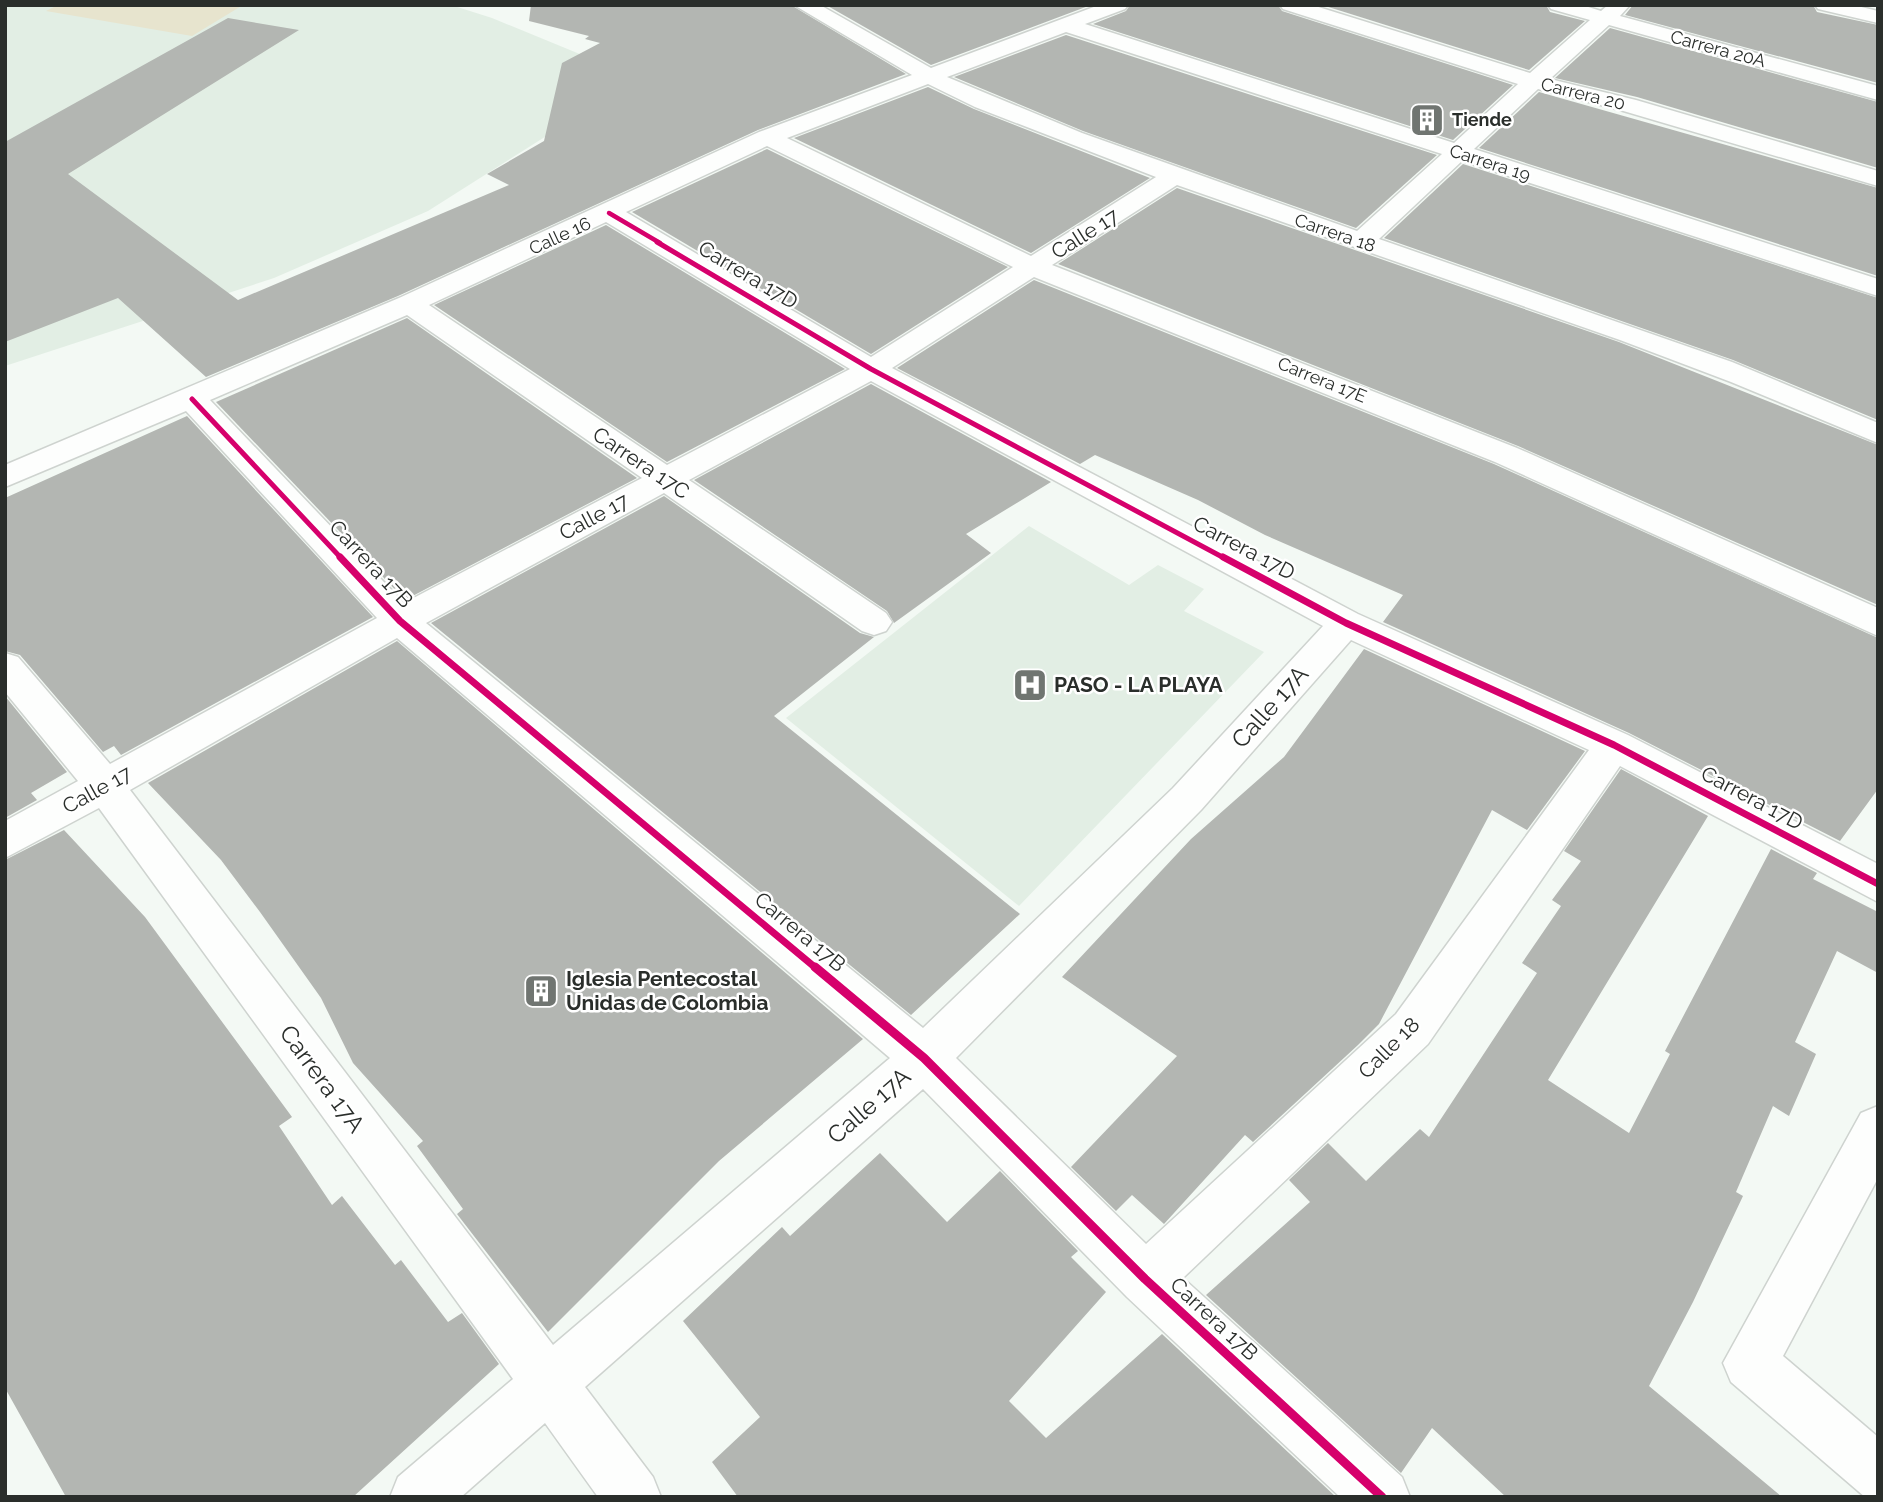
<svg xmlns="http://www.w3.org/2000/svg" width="1883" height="1502" viewBox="0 0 1883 1502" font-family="Raleway,sans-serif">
  <rect width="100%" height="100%" fill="#f3f9f4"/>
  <!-- built -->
  <g fill="#e2eee4">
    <polygon points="5,5 451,5 492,18 638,78 428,211 274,278 5,366"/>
    <polygon points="1029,526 1129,585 1158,565 1204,589 1184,611 1264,652 1019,906 786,718"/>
  </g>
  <!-- green -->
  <polygon fill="#e7e4ce" points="58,5 243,5 192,36 46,11"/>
  <!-- building -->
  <g fill="#b3b6b2">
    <polygon points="531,5 791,5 906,74 758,130 398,296 206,377 118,298 5,342 5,142 228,18 299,30 68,174 238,300 509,185 487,174 544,141 562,63 600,43 585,39 589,36 529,21"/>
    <polygon points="826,5 1091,5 931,65"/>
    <polygon points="1130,5 1278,5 1282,11 1513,85 1453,140 1093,24 1126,11"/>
    <polygon points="1322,5 1546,5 1550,12 1585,21 1529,70"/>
    <polygon points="1633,5 1813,5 1817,12 1878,25 1878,83 1625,15"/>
    <polygon points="1610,28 1878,102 1878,168 1637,97 1555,78"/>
    <polygon points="1066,35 1437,155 1356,228 1083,131 954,77"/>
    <polygon points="928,87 974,109 1150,178 1031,253 794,138"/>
    <polygon points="1539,92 1878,188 1878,276 1479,148"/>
    <polygon points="767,149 1008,267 871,354 632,212"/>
    <polygon points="1463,164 1878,298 1878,420 1733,360 1384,238"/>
    <polygon points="1177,188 1619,342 1878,445 1878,605 1518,446 1058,264"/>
    <polygon points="606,225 845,369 667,462 434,305"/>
    <polygon points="1034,280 1494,464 1878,638 1878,789 1840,841 1629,733 1383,622 1403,595 1265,535 1198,500 1095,455 1080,464 897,368"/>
    <polygon points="407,318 637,478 405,600 216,402"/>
    <polygon points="871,384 1051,482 966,534 991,553 894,623 887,611 694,480"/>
    <polygon points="187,416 373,617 121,755 114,746 103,752 20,655 5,651 5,498"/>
    <polygon points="664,496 860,633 874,637 774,716 1020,914 911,1015 431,623"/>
    <polygon points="397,641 863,1039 719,1161 548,1332 457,1214 463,1209 417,1146 423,1141 353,1063 321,998 260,912 221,860 148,783"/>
    <polygon points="1364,649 1585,751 1527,830 1492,810 1379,1024 1358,1045 1253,1142 1245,1135 1164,1224 1132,1195 1116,1211 1071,1167 1177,1056 1062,977 1191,839 1284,757"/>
    <polygon points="5,696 67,772 31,793 37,800 5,818"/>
    <polygon points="1621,769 1708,816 1548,1080 1629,1133 1670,1054 1665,1051 1771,849 1817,873 1813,879 1878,912 1878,973 1837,951 1795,1042 1816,1054 1789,1116 1773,1106 1736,1192 1743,1196 1693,1302 1649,1386 1782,1497 1506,1497 1432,1428 1401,1473 1206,1295 1310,1202 1289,1180 1328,1143 1366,1181 1420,1129 1429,1137 1537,973 1522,963 1561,906 1552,900 1581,861 1564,851"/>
    <polygon points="64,830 145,917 292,1117 279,1126 332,1205 342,1196 395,1265 401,1260 448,1322 462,1313 499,1364 353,1497 66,1497 5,1388 5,860"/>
    <polygon points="880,1153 947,1222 1000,1171 1078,1251 1071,1257 1106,1292 1009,1401 1046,1438 1162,1334 1336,1497 738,1497 712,1462 760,1417 683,1321 782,1227 790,1236"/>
  </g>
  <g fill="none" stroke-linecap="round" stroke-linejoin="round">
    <!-- street casing -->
    <g stroke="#ced3cf" stroke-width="3">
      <g id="street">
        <path d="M794,5h26l111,63 168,-63h29l-3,4 -40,15 369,119 64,-59 -235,-75 -3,-4h32l218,68 60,-53 -39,-11 -3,-4h34l19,6 7,-6h22l-10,11 258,70v14l-269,-75 -59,54 86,21 242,71v15l-258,-76 -82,-21 -64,60 404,130v17l-416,-135 -83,78 353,123 146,61v20l-147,-61 -111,-42 -443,-155 -125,80 465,183 361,160v28l-383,-174 -461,-185 -142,91 466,246 270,121 250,129v38l-258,-136 -192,278 -245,234 219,199 8,20h-70l-213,-200 -204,-208 -338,298 68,90 8,20h-63l-53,-74 -84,74h-71l8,-20 115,-98 -414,-571 -94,50v-37l73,-40 -73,-89v-39l13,4 92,107 267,-146 -191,-207 -181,76v-22l394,-167 360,-166 153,-57zM1066,32l376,122 -85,77 -275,-98 -135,-56zM928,84l47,23 181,70 -125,79 -244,-118zM767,146l246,121 -142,90 -245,-145zM606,222l244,147 -183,96 -238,-160zM407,315l235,163 -238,125 -194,-203zM871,381l452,245 -150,162 -250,240 -497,-405 238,-130 198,138 12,4 12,-4 6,-9 -6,-9 -197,-133zM397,638l493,420 -337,287 -423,-555zM1351,640l238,110 -193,264 -250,230 -190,-186 245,-248z"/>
        <polygon points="1815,5 1853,5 1878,11 1878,23 1818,9"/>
        <polygon points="1878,1106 1878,1178 1783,1356 1878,1437 1878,1497 1865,1497 1731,1382 1723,1363 1861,1113"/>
      </g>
    </g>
    <!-- street -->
    <use href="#street" fill="#fdfefd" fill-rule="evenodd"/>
    <!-- cycleway-far3 casing -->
    <g stroke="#fff" stroke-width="7">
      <polyline id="cycleway-far3" points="609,213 660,243"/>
    </g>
    <!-- cycleway-far2 casing -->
    <g stroke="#fff" stroke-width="9">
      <g id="cycleway-far2">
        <polyline points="657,242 871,369 1226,559"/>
        <polyline points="192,399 342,559"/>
      </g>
    </g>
    <!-- cycleway-far1 casing -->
    <g stroke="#fff" stroke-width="11">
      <g id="cycleway-far1">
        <polyline points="340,557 400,621 817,969"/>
        <polyline points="1223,557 1346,623 1614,745 1878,884"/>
      </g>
    </g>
    <!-- cycleway casing -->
    <g stroke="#fff" stroke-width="13">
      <polyline id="cycleway" points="815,967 924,1058 1145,1279 1382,1497"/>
    </g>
    <!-- cycleway-far3 -->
    <use href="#cycleway-far3" stroke="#d6006c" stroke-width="4.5"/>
    <!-- cycleway-far2 -->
    <use href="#cycleway-far2" stroke="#d6006c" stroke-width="5"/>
    <!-- cycleway-far1 -->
    <use href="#cycleway-far1" stroke="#d6006c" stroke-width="7"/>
    <!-- cycleway -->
    <use href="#cycleway" stroke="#d6006c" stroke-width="9"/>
  </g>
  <!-- icons -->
  <defs>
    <g id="building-square" transform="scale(1.75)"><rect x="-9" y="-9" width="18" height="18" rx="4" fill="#707571" stroke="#fff"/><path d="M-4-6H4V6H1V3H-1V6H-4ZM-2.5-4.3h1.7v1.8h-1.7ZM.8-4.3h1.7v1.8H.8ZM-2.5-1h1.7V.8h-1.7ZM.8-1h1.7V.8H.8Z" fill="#fff"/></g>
    <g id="hospital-square" transform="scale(1.75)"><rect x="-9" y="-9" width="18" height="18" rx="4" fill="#707571" stroke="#fff"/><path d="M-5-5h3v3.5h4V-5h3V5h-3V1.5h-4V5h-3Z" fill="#fff"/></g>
  </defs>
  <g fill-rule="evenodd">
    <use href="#building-square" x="1427" y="120"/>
    <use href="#hospital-square" x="1030" y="685"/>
    <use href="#building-square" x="541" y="991"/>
  </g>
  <g text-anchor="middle" stroke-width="5" stroke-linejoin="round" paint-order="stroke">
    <!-- far-street labels -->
    <g font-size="18" fill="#2a2e2b" stroke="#fff">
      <text transform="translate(1718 49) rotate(15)" y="6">Carrera 20A</text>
      <text transform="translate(1583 94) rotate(14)" y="6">Carrera 20</text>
      <text transform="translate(1490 163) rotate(18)" y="6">Carrera 19</text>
      <text transform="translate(1335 233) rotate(19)" y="6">Carrera 18</text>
      <text transform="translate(560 236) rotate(-25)" y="6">Calle 16</text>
      <text transform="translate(1322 380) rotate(22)" y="6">Carrera 17E</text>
    </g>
    <!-- far-poi labels -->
    <g font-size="18" font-weight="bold" fill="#2a2e2b" stroke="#fff" text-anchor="start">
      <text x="1452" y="126">Tiende</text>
    </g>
    <!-- street labels -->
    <g font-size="21" fill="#2a2e2b" stroke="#fff">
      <text transform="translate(1085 234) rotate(-32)" y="7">Calle 17</text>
      <text transform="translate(748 275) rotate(31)" y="7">Carrera 17D</text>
      <text transform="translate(641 463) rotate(34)" y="7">Carrera 17C</text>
      <text transform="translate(594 517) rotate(-28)" y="7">Calle 17</text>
      <text transform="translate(1244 548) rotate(28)" y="7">Carrera 17D</text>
      <text transform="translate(371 564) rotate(47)" y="7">Carrera 17B</text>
      <text transform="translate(97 790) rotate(-29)" y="7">Calle 17</text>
      <text transform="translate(1752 798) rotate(28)" y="7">Carrera 17D</text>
      <text transform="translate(800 932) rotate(40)" y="7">Carrera 17B</text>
      <text transform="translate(1389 1048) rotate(-45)" y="7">Calle 18</text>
      <text transform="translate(1214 1319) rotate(43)" y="7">Carrera 17B</text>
    </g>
    <!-- poi labels -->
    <g font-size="21" font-weight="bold" fill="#2a2e2b" stroke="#fff" text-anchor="start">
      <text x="1054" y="692">PASO - LA PLAYA</text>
      <text x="566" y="986">Iglesia Pentecostal<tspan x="566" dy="24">Unidas de Colombia</tspan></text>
    </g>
    <!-- near-street labels -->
    <g font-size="24" fill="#2a2e2b" stroke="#fff">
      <text transform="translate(1270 707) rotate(-48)" y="8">Calle 17A</text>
      <text transform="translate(322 1079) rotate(54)" y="8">Carrera 17A</text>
      <text transform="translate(869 1106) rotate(-41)" y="8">Calle 17A</text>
    </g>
  </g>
  <!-- border -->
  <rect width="1883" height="1502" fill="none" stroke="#2a2e2b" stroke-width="14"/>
</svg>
